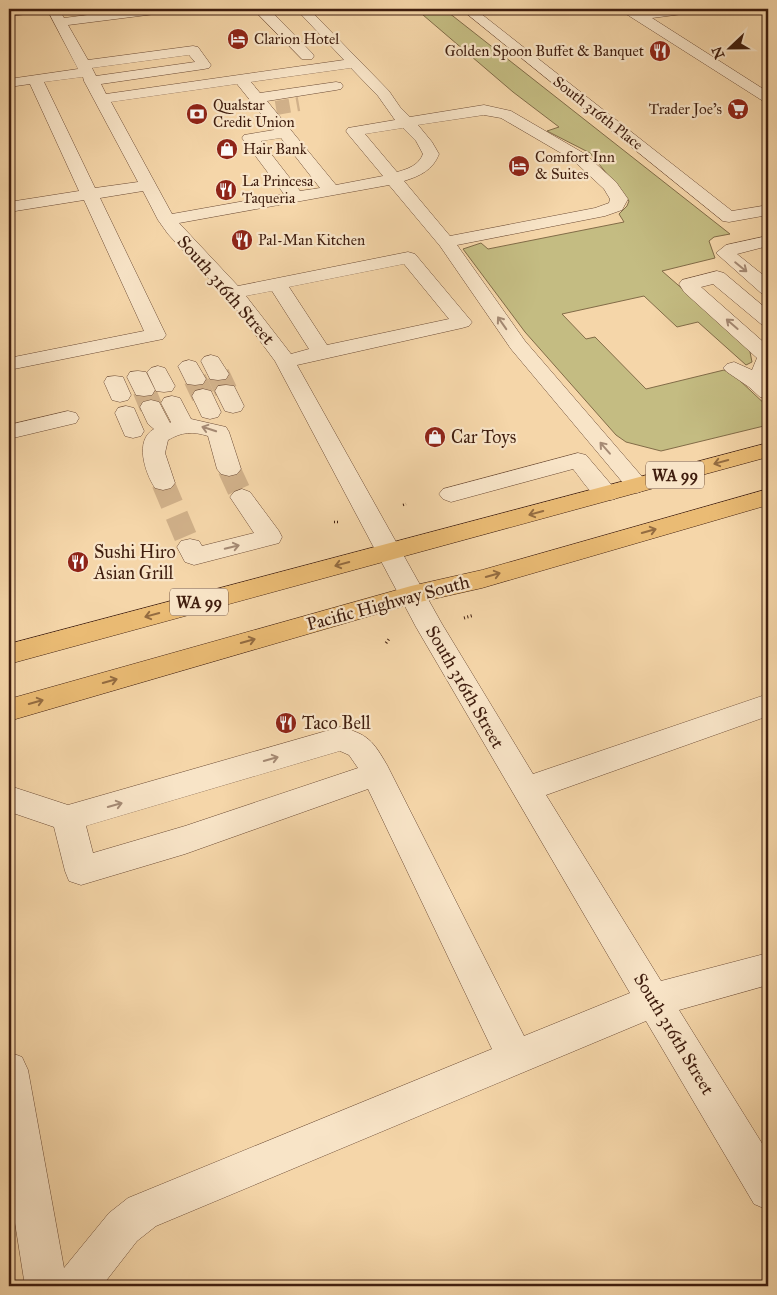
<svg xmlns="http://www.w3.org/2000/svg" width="777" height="1295" viewBox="0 0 777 1295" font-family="'IM FELL Great Primer',serif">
  <rect width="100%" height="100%" fill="#f5d6a9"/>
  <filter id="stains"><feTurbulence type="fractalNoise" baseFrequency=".004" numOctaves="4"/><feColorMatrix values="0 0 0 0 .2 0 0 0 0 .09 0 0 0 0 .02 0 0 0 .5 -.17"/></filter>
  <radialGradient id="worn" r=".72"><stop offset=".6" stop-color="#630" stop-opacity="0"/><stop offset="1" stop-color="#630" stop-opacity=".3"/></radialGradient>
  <!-- green -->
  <polygon fill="#c4bc82" stroke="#826c48" points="416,9 444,9 730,234 714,237 709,241 715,258 662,271 749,347 752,362 746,365 698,322 677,327 644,296 562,314 586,339 595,337 646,389 724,370 736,377 768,407 768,425 661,451 626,442 616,435 525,332 463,249 481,243 488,249 624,222 619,214 627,206 629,201 590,153 547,131 559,127 513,92"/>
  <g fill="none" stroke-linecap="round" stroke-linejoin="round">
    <!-- minor-tunnel-far1 -->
    <polyline stroke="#d1b18a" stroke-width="14" stroke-dasharray="14 7" stroke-linecap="butt" points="276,108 299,104"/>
    <!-- minor-tunnel -->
    <g stroke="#d1b18a" stroke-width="23" stroke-dasharray="23 12" stroke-linecap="butt">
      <polyline points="218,374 226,391"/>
      <polyline points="195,379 203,396"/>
      <polyline points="144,390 151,407"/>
      <polyline points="229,469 242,497"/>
      <polyline points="163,483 190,547"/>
    </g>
    <!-- minor casing -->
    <g stroke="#6c4b35" stroke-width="1">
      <g id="minor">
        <polygon points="9,9 43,9 37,13 9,16"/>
        <path d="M47,9h12l5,9 70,-9h35l-1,3 -5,1 -95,12 20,35 105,-14 5,1 13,18 -2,3 -5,1 -103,15 5,10 238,-34 -48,-51h13l80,82 11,16 10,10 74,-12 27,6 74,43 31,28 12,17 -6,11 -17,6 -148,29 68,96 120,139 4,5 -4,5 -8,3 -8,-3 -118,-141 -71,-103 -51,-61 -210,38 59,63 170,-34 7,2 57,68 -3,4 -7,2 -165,37 145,259 91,150 235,-80v22l-222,79 115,186 107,-28v32l-89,25 89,143v57l-14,-6 -108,-183 -490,205 -19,15 -35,45h-77l-16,-101v-133l13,5 6,13 36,198 45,-55 19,-15 364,-149 -124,-260 -183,65 -104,31 -12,-4 -4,-10 -11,-44 -41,-14 -4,1v-26l4,-1 55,18 272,-78c28,7 33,14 47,38l137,271 106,-43 -214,-366 -141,-266 -41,-55 -66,-72 -10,-14 -15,-29 -43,7 66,137 -3,4 -154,31v-12l135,-27 -60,-131 -75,12v-10l70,-11 -49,-107 -21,3v-8l69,-10zM189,55l6,7 -99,14 -4,-8zM351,68l27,28 17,24 -47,8 -2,3 2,3 35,42 -47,9 -69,-84 69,-11 5,-1 2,-3 -2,-3 -5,-1 -76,11 -9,-11zM83,77l1,4 54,101 -43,6 -51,-106zM237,84l37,46 -30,5 -2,3 42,56 -112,20 -61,-112zM484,115l17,3 72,42 31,29 6,10 -1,4 -14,5 -145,28 -46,-55c16,-5 29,-11 35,-27l-7,-12 -14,-17zM403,128l13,13 7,13c-4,11 -15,15 -26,18l-32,-38zM281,138l39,50 -20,3 -39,-50zM404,264l45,55 -122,26 -38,-58zM272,291l37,58 -18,5 -45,-58zM340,751l9,4 9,13 -173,58 -92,27 -7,-27z"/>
        <polygon points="253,9 270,10 312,53 314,56 312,59 302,59"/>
        <polygon points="461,9 475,9 732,211 768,205 768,215 729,222 723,221"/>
        <polygon points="622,9 636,9 641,12 664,9 696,9 695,12 690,13 652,18 768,92 768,102 763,101 623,12"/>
        <polygon points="768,236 768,246 737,254 768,279 768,295 761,293 716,253 726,245"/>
        <polygon points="717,271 724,273 768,310 768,326 761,324 713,284 701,287 768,346 768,398 760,397 749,387 727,372 723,368 727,364 734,362 752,370 757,358 684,292 679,284 682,280"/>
        <polygon points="211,355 218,357 229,374 226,379 218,380 210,379 201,361 204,357"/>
        <polygon points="189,360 196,362 206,379 203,384 195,385 187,384 178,366 182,362"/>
        <polygon points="158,366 165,368 175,386 172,391 164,392 156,391 147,372 151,368"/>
        <polygon points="138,371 146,372 155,390 152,395 144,396 136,395 127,377 130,372"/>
        <polygon points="115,376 123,377 131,395 128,400 120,402 112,400 104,382 107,377"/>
        <polygon points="226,385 234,386 244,406 241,411 233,413 225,411 215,391 218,386"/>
        <polygon points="203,389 211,391 221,412 218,417 210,419 202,417 192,396 195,391"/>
        <path d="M172,396l8,2 11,21 35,8 3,5 12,37 -4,5 -8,2 -8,-2 -4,-5 -9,-33c-16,-5 -26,-4 -40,4l-3,13 10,30 -4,5 -8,2 -8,-2c-10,-15 -21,-48 -1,-59l-6,-5 -8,-17 3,-5 8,-2 8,2 11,21 1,-1 -10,-19 3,-5z"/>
        <polygon points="126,406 134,408 144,431 141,436 133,438 125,436 115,413 118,408"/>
        <polygon points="68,411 76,413 79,418 76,423 9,439 9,425"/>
        <path d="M578,453l8,2 29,34 4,5 -4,5c-20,6 -30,-16 -42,-30l-122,33 -8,-3 -4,-5 4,-5z"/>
        <polygon points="242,489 250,492 279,531 282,537 279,543 194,565 185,562 177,547 181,541 190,539 199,541 202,546 254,533 230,497 234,492"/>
      </g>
    </g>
    <!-- major casing -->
    <g stroke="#3f1d0e" stroke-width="1">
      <g id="major">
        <polygon points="768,443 768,457 9,664 9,644"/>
        <polygon points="768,489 768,505 482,588 411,604 9,721 9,699 411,586 482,570"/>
      </g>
    </g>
    <!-- path-far1 -->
    <g stroke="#3f1d0e" stroke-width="2.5" stroke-dasharray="1 2" stroke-linecap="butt">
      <polyline points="403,505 406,504"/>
      <polyline points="334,522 340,522"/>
    </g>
    <!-- path -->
    <g stroke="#3f1d0e" stroke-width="3" stroke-dasharray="1 2.5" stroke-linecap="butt">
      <polyline points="464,618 474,615"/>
      <polyline points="386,643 389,639"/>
    </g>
    <!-- minor -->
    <use href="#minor" fill="#f8e4c7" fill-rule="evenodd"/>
    <!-- major -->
    <use href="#major" fill="#eabb74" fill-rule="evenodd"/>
  </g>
  <!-- one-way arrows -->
  <defs><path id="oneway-shaft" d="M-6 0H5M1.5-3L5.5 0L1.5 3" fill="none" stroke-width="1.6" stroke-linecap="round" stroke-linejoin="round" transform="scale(1.25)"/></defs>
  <g stroke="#a58a74">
    <use href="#oneway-shaft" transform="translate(741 267) rotate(39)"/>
    <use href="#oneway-shaft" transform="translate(502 323) rotate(-125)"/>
    <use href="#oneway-shaft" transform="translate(732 324) rotate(-139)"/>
    <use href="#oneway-shaft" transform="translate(209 429) rotate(-162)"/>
    <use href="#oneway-shaft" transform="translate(605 448) rotate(-131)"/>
    <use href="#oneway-shaft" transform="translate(232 547) rotate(-14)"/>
    <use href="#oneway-shaft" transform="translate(271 759) rotate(-16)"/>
    <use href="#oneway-shaft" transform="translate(115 805) rotate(-16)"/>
  </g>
  <g stroke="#946c41">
    <use href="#oneway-shaft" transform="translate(721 462) rotate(165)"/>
    <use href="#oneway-shaft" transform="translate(536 513) rotate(165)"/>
    <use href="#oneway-shaft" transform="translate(649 531) rotate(-16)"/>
    <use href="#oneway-shaft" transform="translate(342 564) rotate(165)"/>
    <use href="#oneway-shaft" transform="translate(493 575) rotate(-16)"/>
    <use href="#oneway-shaft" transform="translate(152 615) rotate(165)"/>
    <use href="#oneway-shaft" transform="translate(248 641) rotate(-16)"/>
    <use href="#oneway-shaft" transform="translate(110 681) rotate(-16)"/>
    <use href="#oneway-shaft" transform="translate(36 702) rotate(-16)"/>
  </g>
  <!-- icons -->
  <defs>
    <g id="hotel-disc" transform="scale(1.125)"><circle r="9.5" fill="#8f2418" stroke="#f8e4c7"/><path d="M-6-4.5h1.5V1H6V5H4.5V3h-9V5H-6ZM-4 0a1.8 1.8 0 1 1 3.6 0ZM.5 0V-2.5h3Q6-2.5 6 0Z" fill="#fff"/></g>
    <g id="restaurant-disc" transform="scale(1.125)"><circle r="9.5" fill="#8f2418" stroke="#f8e4c7"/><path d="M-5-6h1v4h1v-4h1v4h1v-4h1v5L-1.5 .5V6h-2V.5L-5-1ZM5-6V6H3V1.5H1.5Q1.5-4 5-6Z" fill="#fff"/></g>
    <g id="supermarket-disc" transform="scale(1.125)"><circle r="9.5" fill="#8f2418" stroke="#f8e4c7"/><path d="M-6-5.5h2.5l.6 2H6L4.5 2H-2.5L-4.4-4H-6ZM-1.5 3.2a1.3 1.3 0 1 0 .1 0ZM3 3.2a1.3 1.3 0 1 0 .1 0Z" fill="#fff"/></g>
    <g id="bank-disc" transform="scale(1.125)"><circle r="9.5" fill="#8f2418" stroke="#f8e4c7"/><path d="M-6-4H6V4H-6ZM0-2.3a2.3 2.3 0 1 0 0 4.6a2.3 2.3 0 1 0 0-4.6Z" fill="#fff"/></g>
    <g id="shop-disc" transform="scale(1.125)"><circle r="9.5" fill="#8f2418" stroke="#f8e4c7"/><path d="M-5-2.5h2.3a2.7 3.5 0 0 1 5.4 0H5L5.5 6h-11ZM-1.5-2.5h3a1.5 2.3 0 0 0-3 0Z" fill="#fff"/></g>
  </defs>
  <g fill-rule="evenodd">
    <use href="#hotel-disc" x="238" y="39"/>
    <use href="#restaurant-disc" x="660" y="51"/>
    <use href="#supermarket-disc" x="738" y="109"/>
    <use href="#bank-disc" x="197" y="114"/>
    <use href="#shop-disc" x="227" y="149"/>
    <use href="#hotel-disc" x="519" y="166"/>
    <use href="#restaurant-disc" x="226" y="190"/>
    <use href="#restaurant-disc" x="242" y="240"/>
    <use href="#shop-disc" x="435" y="437"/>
    <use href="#restaurant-disc" x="78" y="562"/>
    <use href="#restaurant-disc" x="286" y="723"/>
  </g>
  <g text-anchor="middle" stroke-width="4.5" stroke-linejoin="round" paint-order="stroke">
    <!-- far-poi labels -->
    <g font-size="15" fill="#3f1d0e" stroke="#f8e4c7" text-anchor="start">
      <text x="254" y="44">Clarion Hotel</text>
      <text x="644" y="56" text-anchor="end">Golden Spoon Buffet &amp; Banquet</text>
      <text x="213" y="110">Qualstar<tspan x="213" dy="17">Credit Union</tspan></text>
      <text x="722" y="114" text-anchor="end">Trader Joe's</text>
      <text x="243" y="154">Hair Bank</text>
      <text x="535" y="162">Comfort Inn<tspan x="535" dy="17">&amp; Suites</tspan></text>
      <text x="242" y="186">La Princesa<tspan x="242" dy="17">Taqueria</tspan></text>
      <text x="258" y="245">Pal-Man Kitchen</text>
    </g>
    <!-- far-street labels -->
    <g font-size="15" fill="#3f1d0e" stroke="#f8e4c7">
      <text transform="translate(598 113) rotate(38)" y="5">South 316th Place</text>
    </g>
    <!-- shield labels -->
    <g fill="#f8e4c7" stroke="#765946" stroke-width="1">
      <rect x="646" y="461.5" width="58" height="27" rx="4"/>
      <rect x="170" y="588.5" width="58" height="27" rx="4"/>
    </g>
    <g font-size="16" font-weight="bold" fill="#3f1d0e">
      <text x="675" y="481">WA 99</text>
      <text x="199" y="608">WA 99</text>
    </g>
    <!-- street labels -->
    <g font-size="18" fill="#3f1d0e" stroke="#f8e4c7">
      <text transform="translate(226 290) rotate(49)" y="6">South 316th Street</text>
      <text transform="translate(388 603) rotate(-15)" y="6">Pacific Highway South</text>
      <text transform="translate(465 687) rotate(60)" y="6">South 316th Street</text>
      <text transform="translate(674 1034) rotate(59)" y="6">South 316th Street</text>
    </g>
    <!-- poi labels -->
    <g font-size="18" fill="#3f1d0e" stroke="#f8e4c7" text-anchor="start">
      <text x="451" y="443">Car Toys</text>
      <text x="94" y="558">Sushi Hiro<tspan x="94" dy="21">Asian Grill</tspan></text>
      <text x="302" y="729">Taco Bell</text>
    </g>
  </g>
  <!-- margin -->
  <rect width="777" height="1295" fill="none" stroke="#f5d6a9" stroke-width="30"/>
  <rect x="10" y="10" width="757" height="1275" fill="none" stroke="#3f1d0e" stroke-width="2.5"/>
  <rect x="15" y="15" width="747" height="1265" fill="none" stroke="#3f1d0e"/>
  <!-- north arrow -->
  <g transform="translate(730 48) rotate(248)" stroke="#f8e4c7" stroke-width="4" paint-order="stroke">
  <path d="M0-4L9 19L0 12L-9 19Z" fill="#3f1d0e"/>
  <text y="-8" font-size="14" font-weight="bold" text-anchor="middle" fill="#3f1d0e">N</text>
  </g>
  <rect width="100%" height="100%" filter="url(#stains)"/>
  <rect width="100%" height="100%" fill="url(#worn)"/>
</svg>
